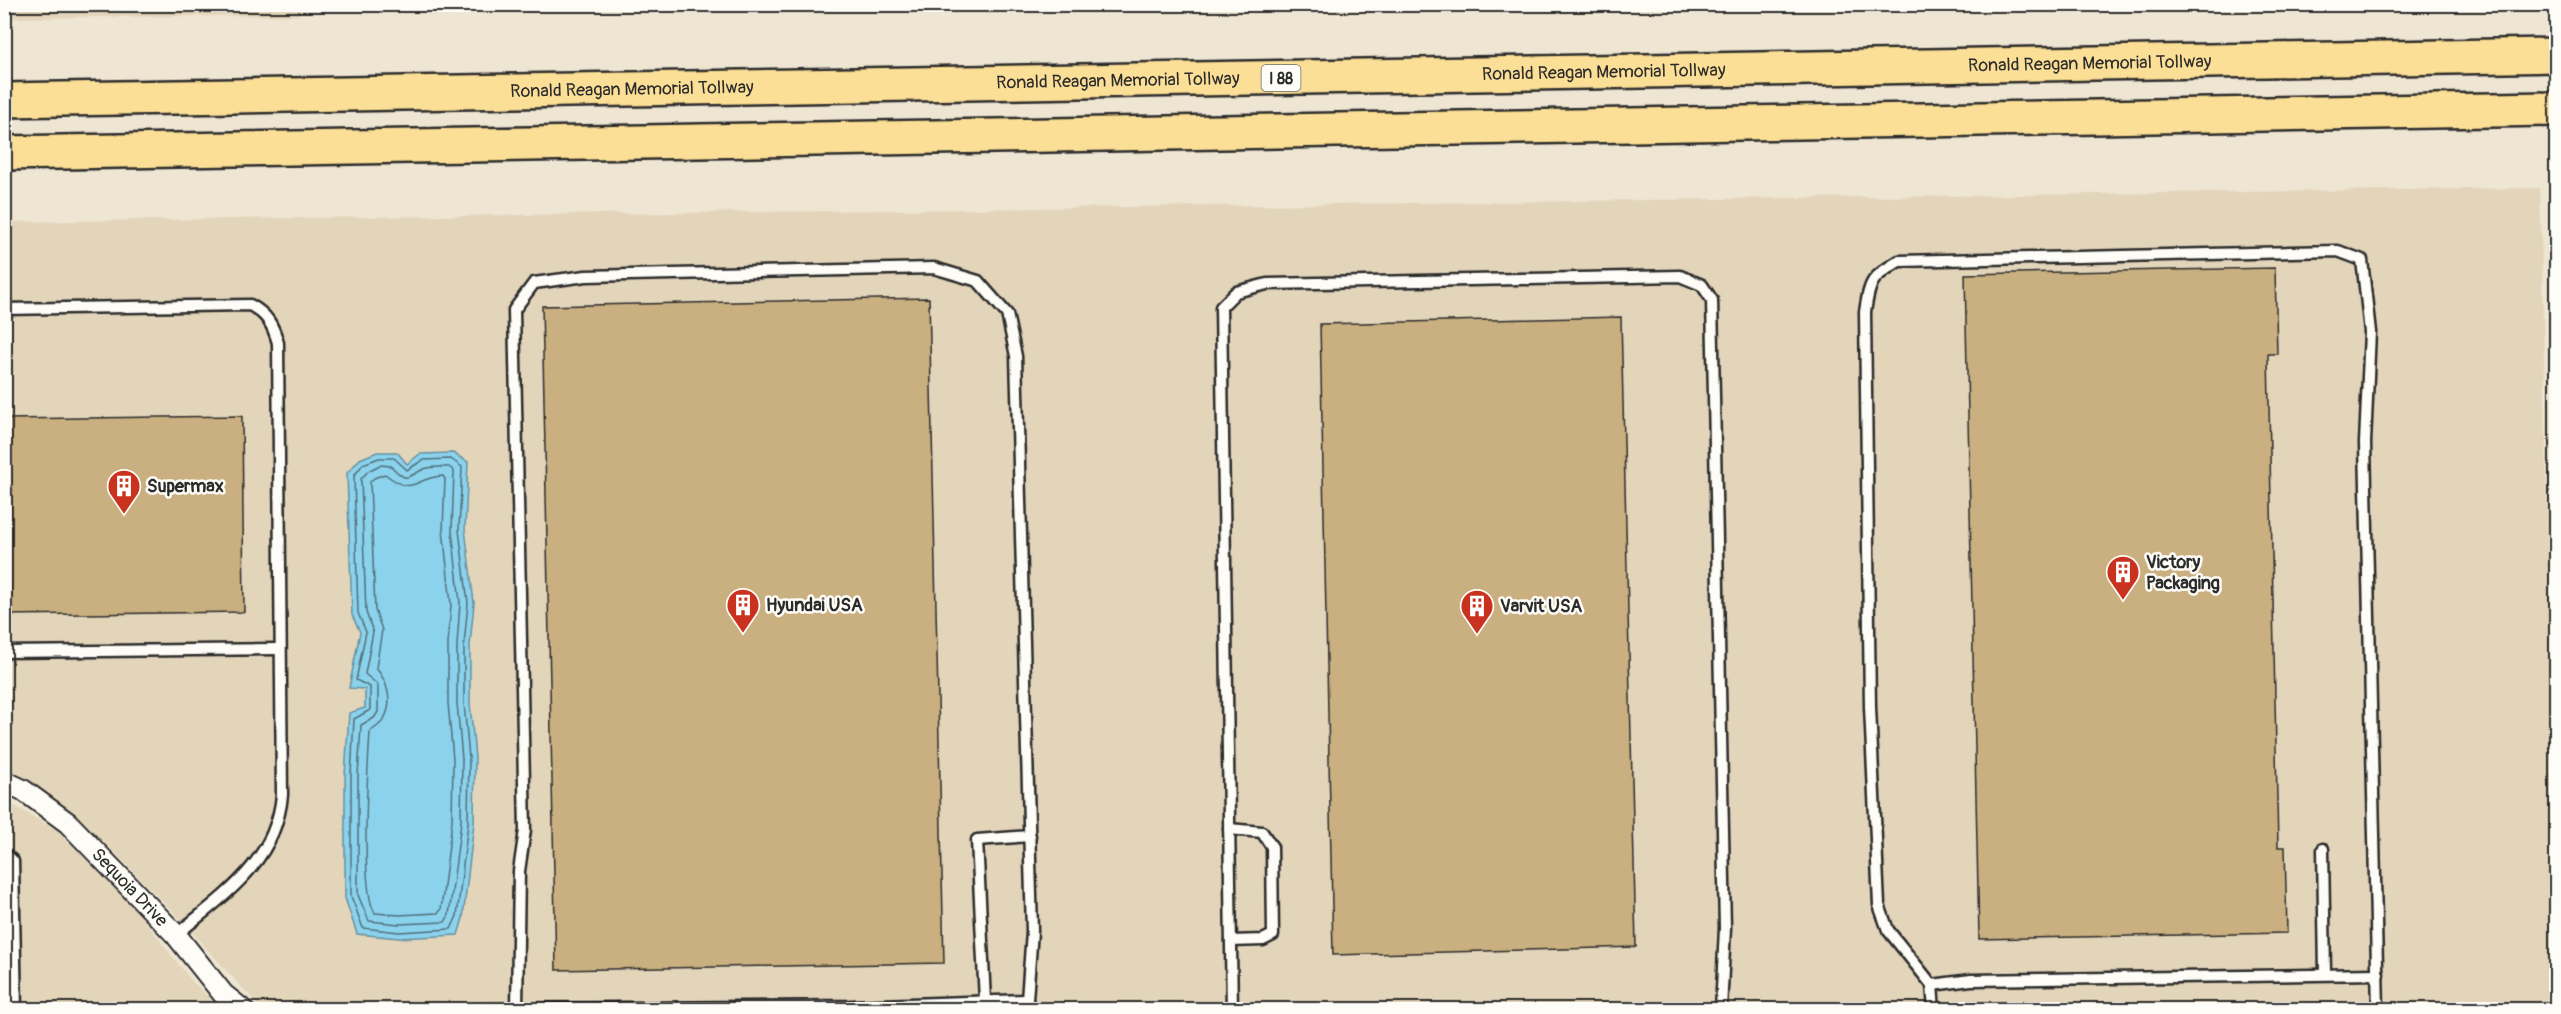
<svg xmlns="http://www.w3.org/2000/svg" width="2561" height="1014" viewBox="0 0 2561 1014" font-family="Pangolin,sans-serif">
  <rect width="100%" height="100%" fill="#eee5d3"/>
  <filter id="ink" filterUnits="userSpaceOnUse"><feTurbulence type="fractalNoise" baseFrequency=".0167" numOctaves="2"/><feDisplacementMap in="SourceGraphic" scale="12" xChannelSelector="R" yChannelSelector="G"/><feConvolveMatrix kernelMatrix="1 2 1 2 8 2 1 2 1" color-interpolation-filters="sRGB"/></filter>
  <g filter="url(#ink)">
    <!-- built -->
    <g fill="#e3d5ba">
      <polygon points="299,4 299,15 4,18 5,4"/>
      <polygon points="2540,188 2556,859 2556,1009 266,1009 256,1003 178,917 103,841 5,764 4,222"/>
      <polygon points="4,800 58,831 141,916 191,980 220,1009 5,1009"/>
    </g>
    <!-- water -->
    <polygon fill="#8bd3ed" stroke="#65909f" stroke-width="1.5" points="377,452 397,452 407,464 420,454 453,453 468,462 465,529 474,603 470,645 470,703 475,758 474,823 463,918 458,935 399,938 357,934 345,898 345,775 349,713 365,708 365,689 349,688 360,632 352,615 347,473 360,459"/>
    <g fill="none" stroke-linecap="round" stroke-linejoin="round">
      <!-- shore -->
      <g stroke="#516e79" stroke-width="1.5">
        <polygon points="379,458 394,458 407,470 423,460 451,459 462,467 459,530 468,603 464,645 464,703 469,758 468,823 457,916 451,929 399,932 363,928 351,896 351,776 354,719 370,710 370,687 356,680 366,632 358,613 354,476 363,464"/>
        <path d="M380,465l11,1c17,18 15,11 33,3 6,-3 18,-2 25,-2l5,4 -2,59 8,73 -3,42v58l5,56 -1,63 -12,93 -4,7 -46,2 -30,-3 -11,-26v-119l3,-51 13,-7 4,-6v-27l-13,-11 8,-42 -7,-20 -5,-133 7,-8z"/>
        <path d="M385,474c31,24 28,3 58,2l2,3 -2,51 8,74 -3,40v59l5,56 -1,62 -11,89 -3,3 -39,2 -24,-2c-15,-22 -7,-149 -5,-181 4,-4 11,-7 14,-13 10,-17 3,-38 -8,-51l6,-38 -7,-20 -5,-128 4,-4z"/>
      </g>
    </g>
    <!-- building -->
    <g fill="#cab080" stroke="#2b2b2b" stroke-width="1.5">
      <polygon points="2275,268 2277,354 2268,354 2278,847 2285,847 2287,933 1979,939 1965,274"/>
      <polygon points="929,298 944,963 556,970 542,306"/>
      <polygon points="1621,317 1636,947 1333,955 1320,324"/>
      <polygon points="242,416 244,612 4,615 4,419"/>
    </g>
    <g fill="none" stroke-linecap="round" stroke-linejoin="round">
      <!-- lane casing -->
      <g stroke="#2b2b2b" stroke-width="15">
        <g id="lane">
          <path d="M4,309l246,-4c17,9 23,20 28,38l4,452c-6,67 -58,100 -106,140"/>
          <polyline points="4,652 280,649"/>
          <polyline points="1229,829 1262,832 1272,847 1273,935 1263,940 1231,941"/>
          <polyline points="2323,849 2325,974"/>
          <polyline points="4,853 13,861 16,1010"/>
          <polyline points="1932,985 1971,980 2378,974"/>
          <polyline points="985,1001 977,840 1030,836"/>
          <polyline points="517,1008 519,871 525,830 514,310 534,283 586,276 934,268 978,281 1007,314 1016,356 1032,931 1027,1000"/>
          <polyline points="422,1010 850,1006 1027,1000 1028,1010"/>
          <polyline points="1232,1010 1221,307 1236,292 1267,284 1680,276 1702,285 1712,300 1725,928 1721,1010"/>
          <path d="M1934,1010l-2,-25 -44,-55 -9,-25 -9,-198 -5,-395c5,-32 6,-34 34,-51l439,-10 24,9 8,72 -5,111 13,567"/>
        </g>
      </g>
      <!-- street casing -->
      <g stroke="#2b2b2b" stroke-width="24">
        <g id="street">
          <path id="s1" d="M4,781l19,9 45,33 108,112 47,59 20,16"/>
        </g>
      </g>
      <!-- highway casing -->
      <g stroke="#2b2b2b" stroke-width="38">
        <g id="highway">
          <path id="s2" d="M4,100l2552,-45"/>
          <polyline points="4,153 2556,109"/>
        </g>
      </g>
      <!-- lane -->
      <use href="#lane" stroke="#fdfcf7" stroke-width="10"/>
      <!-- street -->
      <use href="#street" stroke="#fdfcf7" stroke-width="20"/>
      <!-- highway -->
      <use href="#highway" stroke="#fbdf96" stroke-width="33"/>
    </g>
  </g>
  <!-- icons -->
  <defs>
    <g id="building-pin" transform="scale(1.725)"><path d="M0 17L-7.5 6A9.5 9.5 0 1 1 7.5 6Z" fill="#c8321e" stroke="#fdfcf7"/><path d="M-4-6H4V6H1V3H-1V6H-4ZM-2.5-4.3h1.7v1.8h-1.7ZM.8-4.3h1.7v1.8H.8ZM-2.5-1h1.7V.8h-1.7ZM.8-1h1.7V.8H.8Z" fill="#fff"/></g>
  </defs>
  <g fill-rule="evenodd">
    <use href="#building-pin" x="124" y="486"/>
    <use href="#building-pin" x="2123" y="572"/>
    <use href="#building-pin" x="743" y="605"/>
    <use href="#building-pin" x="1477" y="606"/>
  </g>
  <g text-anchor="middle" stroke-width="5" stroke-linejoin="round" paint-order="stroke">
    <!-- shield labels -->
    <rect fill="#fdfcf7" stroke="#6a6a68" stroke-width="1.5" x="1261.5" y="65" width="39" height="26" rx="4.5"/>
    <g font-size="16" font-weight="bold" fill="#2b2b2b">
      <text x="1281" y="84">I 88</text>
    </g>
    <!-- street labels -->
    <g font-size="18" fill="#2b2b2b" stroke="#fdfcf7">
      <text dy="6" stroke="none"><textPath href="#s2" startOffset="2086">Ronald Reagan Memorial Tollway</textPath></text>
      <text dy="6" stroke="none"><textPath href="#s2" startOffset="1600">Ronald Reagan Memorial Tollway</textPath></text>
      <text dy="6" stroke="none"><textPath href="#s2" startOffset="1114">Ronald Reagan Memorial Tollway</textPath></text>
      <text dy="6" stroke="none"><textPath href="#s2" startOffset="628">Ronald Reagan Memorial Tollway</textPath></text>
      <text dy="6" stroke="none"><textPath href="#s1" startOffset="166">Sequoia Drive</textPath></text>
    </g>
    <!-- poi labels -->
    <g font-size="18" font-weight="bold" fill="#2b2b2b" stroke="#fdfcf7" text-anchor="start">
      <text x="147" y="492">Supermax</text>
      <text x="2146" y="568">Victory<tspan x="2146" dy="21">Packaging</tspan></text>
      <text x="766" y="611">Hyundai USA</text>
      <text x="1500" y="612">Varvit USA</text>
    </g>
  </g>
  <!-- margin -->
  <rect width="2561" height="1014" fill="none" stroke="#fdfcf7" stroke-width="24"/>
  <rect x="12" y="12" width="2537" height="990" fill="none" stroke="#2b2b2b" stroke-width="2" filter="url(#ink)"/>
</svg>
